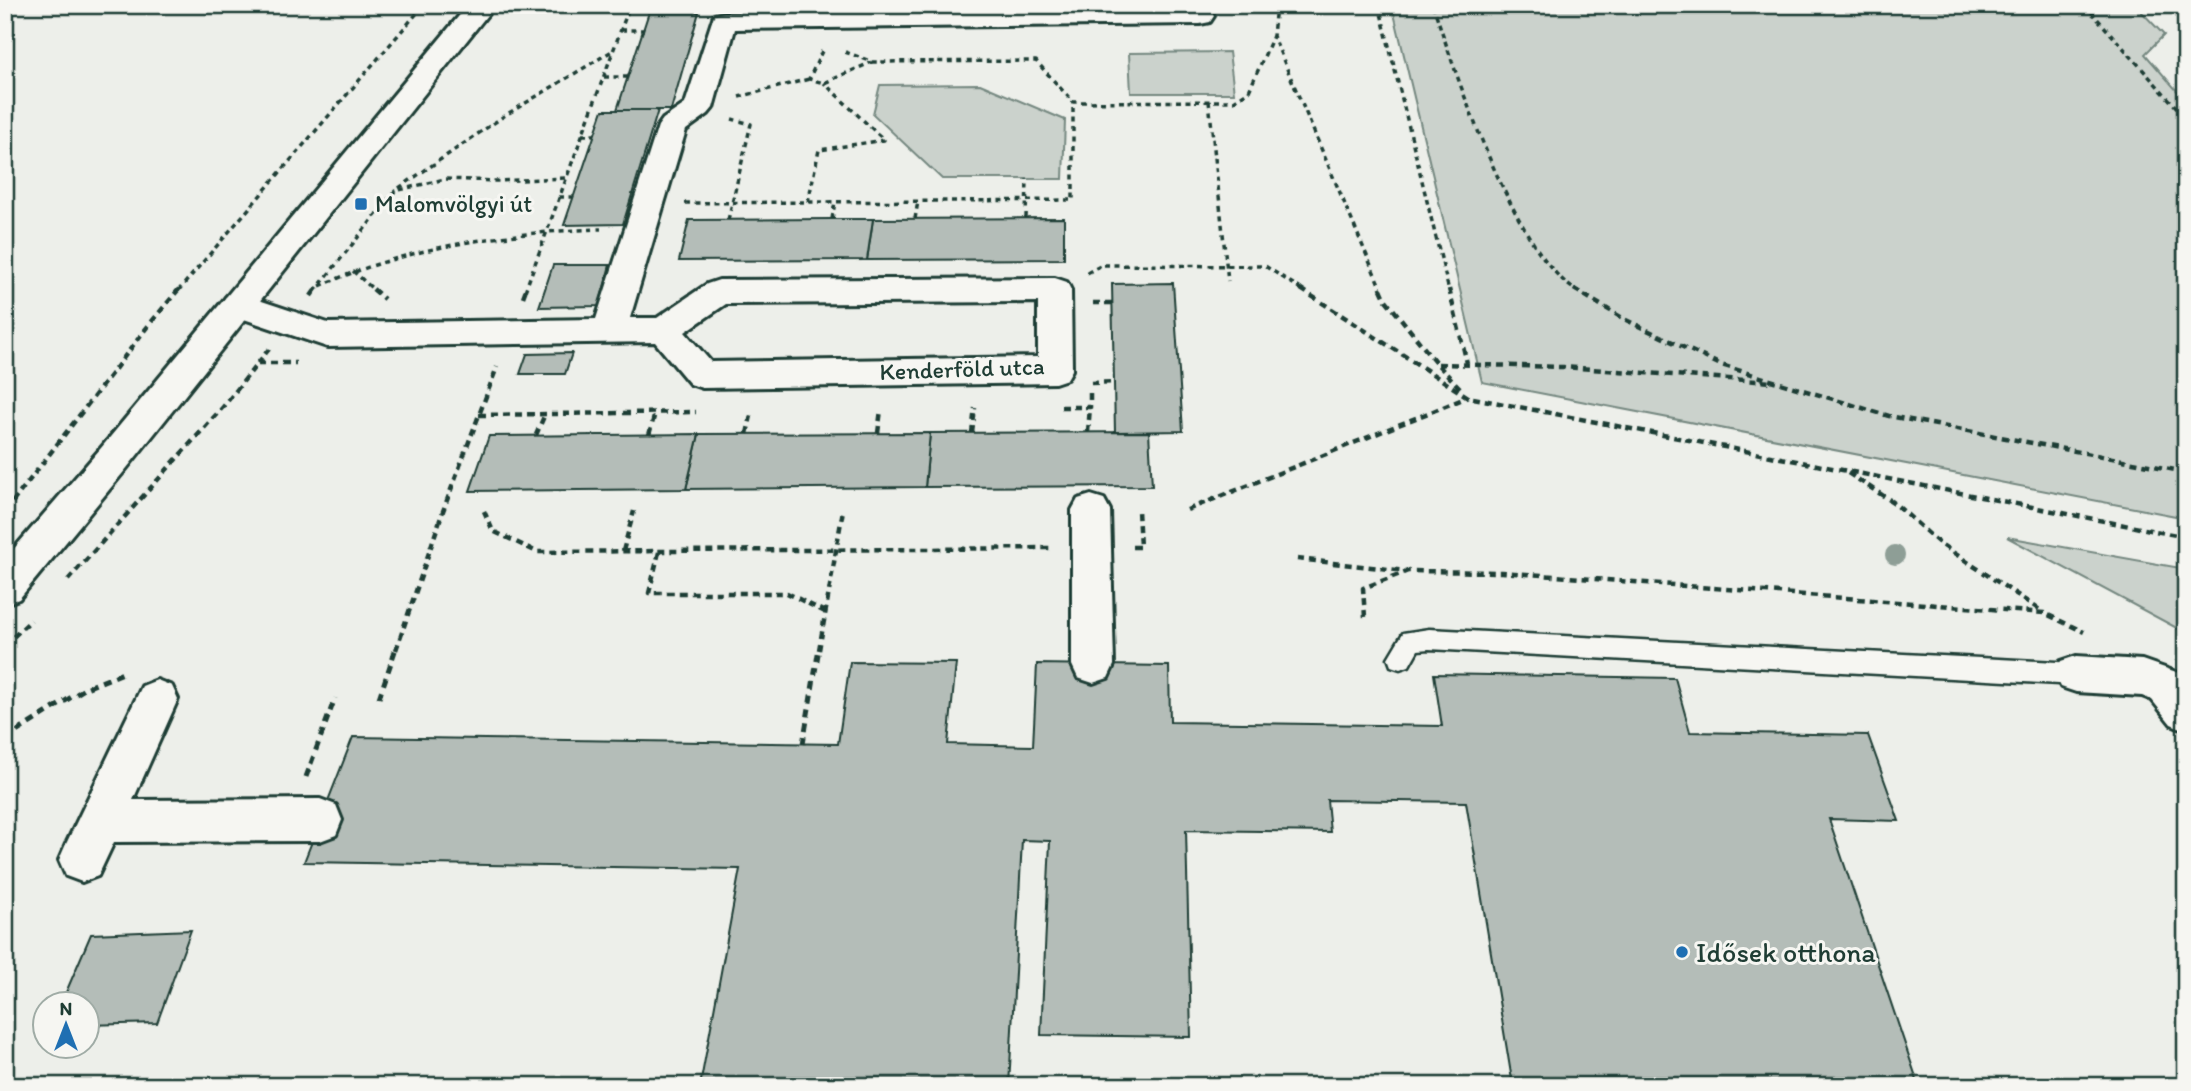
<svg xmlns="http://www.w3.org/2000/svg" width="2191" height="1091" viewBox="0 0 2191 1091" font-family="Itim,sans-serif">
  <rect width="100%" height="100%" fill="#edefea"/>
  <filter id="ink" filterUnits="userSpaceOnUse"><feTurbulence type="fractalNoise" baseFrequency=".0143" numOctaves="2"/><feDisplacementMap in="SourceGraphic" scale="14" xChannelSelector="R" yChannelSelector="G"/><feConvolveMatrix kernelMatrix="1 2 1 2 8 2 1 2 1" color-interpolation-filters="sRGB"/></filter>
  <g filter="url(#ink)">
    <!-- green -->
    <g fill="#cbd2cc" stroke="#758880" stroke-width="2">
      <polygon points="1392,5 2135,5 2164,35 2145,54 2186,101 2186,518 1482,382"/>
      <polygon points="1229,52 1234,93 1131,93 1129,53"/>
      <polygon points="980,84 1065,120 1063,179 942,179 873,114 880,85"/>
      <polygon points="2007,537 2186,569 2186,633"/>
    </g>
    <!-- building -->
    <g fill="#b4bdb8" stroke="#1f3d34" stroke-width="2">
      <polygon points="746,5 910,5 745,8"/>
      <polygon points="910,5 1074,5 1074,6 910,7"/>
      <polygon points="649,12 699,12 671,110 617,110"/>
      <polygon points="603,110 658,110 623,224 564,225"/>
      <polygon points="1064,218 1064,259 867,260 873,219"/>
      <polygon points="832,219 873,219 867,260 679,261 689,220"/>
      <polygon points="553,265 610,265 599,306 539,307"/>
      <polygon points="1173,283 1183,431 1115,432 1112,284"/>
      <polygon points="572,353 565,374 520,374 527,354"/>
      <polygon points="1149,432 1152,486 925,487 930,433"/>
      <polygon points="930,433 925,487 686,489 699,434"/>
      <polygon points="699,434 686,489 470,491 489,436"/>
      <polygon points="850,662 956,663 948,744 1033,746 1037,664 1169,666 1170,722 1442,726 1434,674 1675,678 1690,732 1868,735 1899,821 1829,819 1919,1086 1513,1086 1466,802 1327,800 1330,832 1186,830 1191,1037 1041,1035 1050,841 1022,840 1009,1086 700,1086 740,869 304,862 353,737 838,744"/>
      <polygon points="191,930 157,1023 88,1025 88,1004 61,1004 91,934"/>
    </g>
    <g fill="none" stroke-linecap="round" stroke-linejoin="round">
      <!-- service casing -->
      <g stroke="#1f3d34" stroke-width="5">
        <polygon id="service" points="1429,629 2076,663 2085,666 2088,674 2085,682 2076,685 1429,649 1418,650 1409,666 1400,669 1391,666 1388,658 1403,633"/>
      </g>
      <!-- minor casing -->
      <g stroke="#1f3d34" stroke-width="6">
        <g id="minor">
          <path d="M1200,8l10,2 4,6 -4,6 -10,2 -465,5 -22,79 -5,6 -22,16 -56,188h27l50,-34 12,-4 336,-2 12,4 4,8 1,80 -5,9 -12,4 -353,5 -12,-4 -35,-42 -328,5 -101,-34 -5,-8 5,-8 12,-4 90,30 268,-4 62,-193 5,-7 22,-15 29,-89 10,-2zM1038,302v55l-327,5 -26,-30 41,-28z"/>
          <polygon points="1091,495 1104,499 1110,510 1114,665 1108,678 1093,683 1078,678 1072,665 1072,510 1078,499"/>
          <polygon points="2076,656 2142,660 2182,674 2186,679 2186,730 2171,724 2152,700 2142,696 2076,692 2061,687 2055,674 2061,661"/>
          <polygon points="157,680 172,686 178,699 133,800 320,799 336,805 342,820 336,835 320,841 114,842 98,876 82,882 66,876 59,860 66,844 142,686"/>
        </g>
      </g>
      <!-- secondary casing -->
      <g stroke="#1f3d34" stroke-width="6">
        <polygon id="secondary" points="468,5 495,5 127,468 19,599 5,604 5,559 101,448"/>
      </g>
      <!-- path-far2 -->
      <g stroke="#1f3d34" stroke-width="3.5" stroke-dasharray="5 4.5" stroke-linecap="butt">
        <polyline points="1276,5 1273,36 1382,291"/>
        <polyline points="1379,5 1449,291"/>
        <path d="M1433,5c23,70 82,249 144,286"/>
        <polyline points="2085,5 2186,118"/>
        <polyline points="621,30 644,30"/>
        <polyline points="822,51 809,79 824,83 872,62"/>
        <polyline points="845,52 873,62 1036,61 1073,102"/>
        <polyline points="604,77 628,77"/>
        <polyline points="739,97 809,79"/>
        <polyline points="1209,101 1228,281"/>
        <polyline points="582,135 595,135"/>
        <polyline points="399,188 504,116 612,51"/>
        <polyline points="559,197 574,197"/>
        <polyline points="808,202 819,150 884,140 824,83"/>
        <polyline points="685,203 1073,200 1073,102 1234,101 1249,91 1273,36"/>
        <polyline points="1026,218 1027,179"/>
        <polyline points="832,219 835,202"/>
        <polyline points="915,219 918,201"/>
        <polyline points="728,220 751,124 732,119"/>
        <polyline points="353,271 375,291"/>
        <polyline points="1087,273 1102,265 1265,266 1304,291"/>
        <path d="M320,286c87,-39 187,-54 281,-57"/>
        <polyline points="178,291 424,5"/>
        <polyline points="315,291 395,191 445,179 496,181 566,178"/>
        <polyline points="525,291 630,5"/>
      </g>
      <!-- path-far1 -->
      <g stroke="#1f3d34" stroke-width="4.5" stroke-dasharray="7 5" stroke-linecap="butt">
        <polyline points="373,289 384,299"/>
        <polyline points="1301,289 1468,397 2186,537"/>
        <polyline points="1381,289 1386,300 1437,364 1463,391"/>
        <polyline points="1449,289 1467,363"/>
        <polyline points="1574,289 1624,319 1721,365 1889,416 2186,472"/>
        <polyline points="311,296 316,289"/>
        <polyline points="523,297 526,289"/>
        <polyline points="1093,303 1112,303"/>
        <polyline points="258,363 296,363"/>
        <polyline points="1438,364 1563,367 1771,382"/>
        <polyline points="1091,383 1114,382"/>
        <polyline points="1061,407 1090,407 1090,388"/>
        <polyline points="479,415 696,412"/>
        <polyline points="1088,432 1090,407"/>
        <polyline points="878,433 881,410"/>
        <polyline points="972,433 975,408"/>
        <polyline points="747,434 752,411"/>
        <polyline points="536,435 545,414"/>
        <polyline points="649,435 655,413"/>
        <polyline points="1848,473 1893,502 1939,543 2043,612"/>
        <polyline points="1187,510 1468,397"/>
        <polyline points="484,511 493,531 537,552 1050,548"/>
        <polyline points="5,512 148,326 179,289"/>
        <polyline points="1132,547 1140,547 1138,510"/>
        <polyline points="623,551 634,511"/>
        <polyline points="659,552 649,593 787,593 825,612"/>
        <polyline points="1297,559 1407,571"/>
        <polyline points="68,580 223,407 269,349"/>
        <polyline points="1365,617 1363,588 1408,571 1501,572 2044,613 2084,632"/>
        <polyline points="5,645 31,620"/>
        <polyline points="396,650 443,511 497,367"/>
        <polyline points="819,650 843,510"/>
      </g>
      <!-- path -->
      <g stroke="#1f3d34" stroke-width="5" stroke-dasharray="8 6" stroke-linecap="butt">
        <polyline points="379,698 396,648"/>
        <polyline points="5,739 86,688 123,673"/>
        <polyline points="803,744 819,648"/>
        <polyline points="306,777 335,698"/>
      </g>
      <!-- service -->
      <use href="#service" fill="#f6f6f2" fill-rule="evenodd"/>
      <!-- minor -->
      <use href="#minor" fill="#f6f6f2" fill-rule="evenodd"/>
      <!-- secondary -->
      <use href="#secondary" fill="#f6f6f2" fill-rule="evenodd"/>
    </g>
    <!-- trees -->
    <circle fill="#8e9e96" cx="1895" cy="555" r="10"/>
  </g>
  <!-- markers -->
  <g fill="#1f6fb2" stroke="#f6f6f2" stroke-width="2.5">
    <rect x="354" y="197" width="14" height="14" rx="3.5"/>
    <circle cx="1682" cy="952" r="7"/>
  </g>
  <g text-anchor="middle" stroke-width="6" stroke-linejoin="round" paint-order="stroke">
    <!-- poi labels -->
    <g font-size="24" fill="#1f3d34" stroke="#f6f6f2" text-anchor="start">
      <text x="375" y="212">Malomvölgyi út</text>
    </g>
    <!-- street labels -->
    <g font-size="24" fill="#1f3d34" stroke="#f6f6f2">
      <text transform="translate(962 369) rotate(-2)" y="8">Kenderföld utca</text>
    </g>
    <!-- near-poi labels -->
    <g font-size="28" fill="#1f3d34" stroke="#f6f6f2" text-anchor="start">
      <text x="1696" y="962">Idősek otthona</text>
    </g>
  </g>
  <!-- margin -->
  <rect width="2191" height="1091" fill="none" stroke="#f6f6f2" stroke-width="28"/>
  <rect x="14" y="14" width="2163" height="1063" fill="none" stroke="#1f3d34" stroke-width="2.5" filter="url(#ink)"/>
  <!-- north arrow -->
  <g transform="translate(66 1025)"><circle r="33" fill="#f6f6f2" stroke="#a0aca6" stroke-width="2"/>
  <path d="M0-5L12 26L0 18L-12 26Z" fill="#1f6fb2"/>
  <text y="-10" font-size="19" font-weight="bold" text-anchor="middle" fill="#1f3d34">N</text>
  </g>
</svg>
